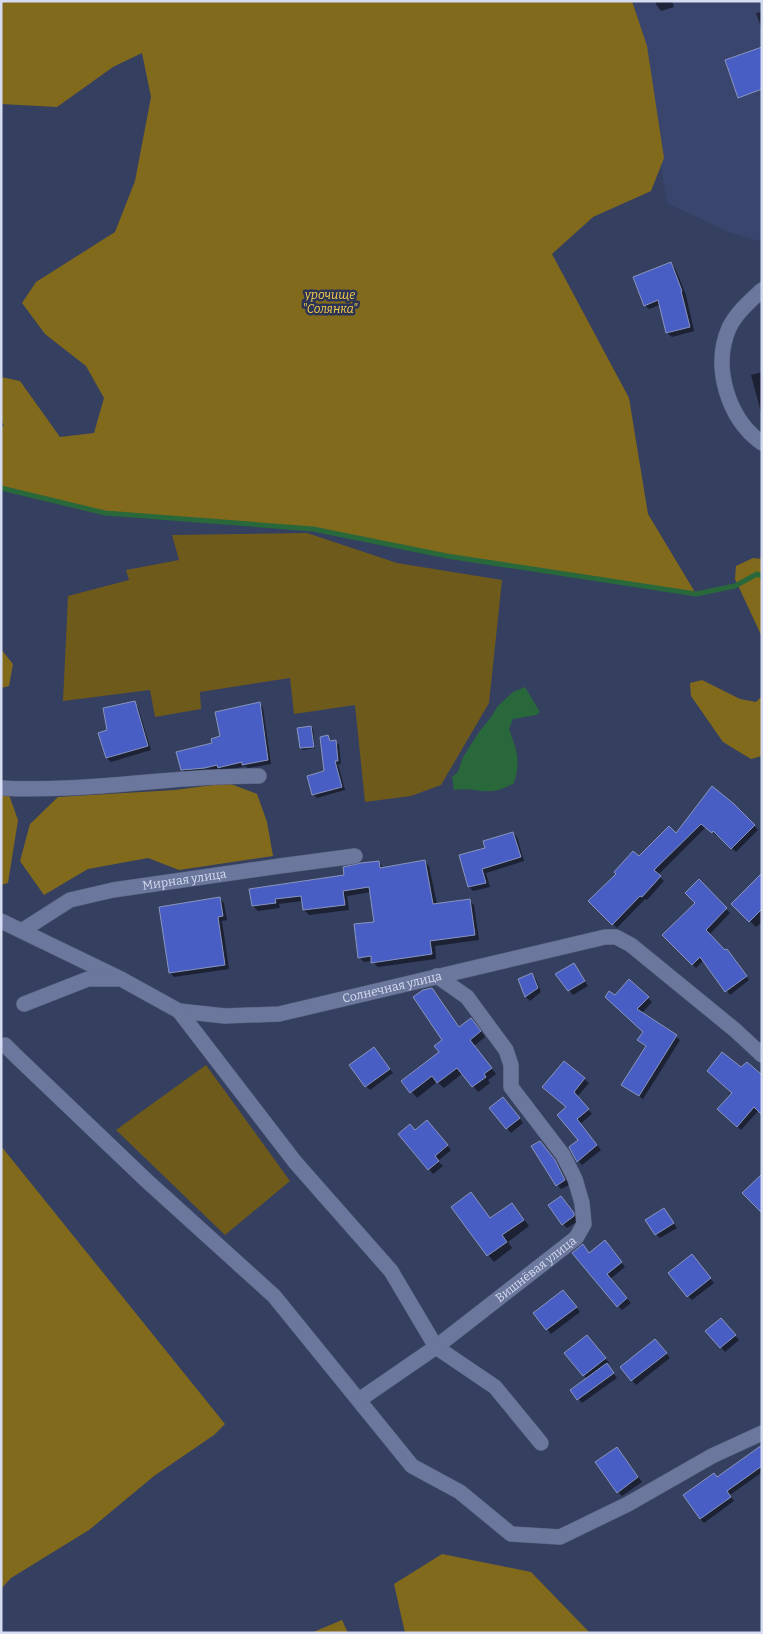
<svg xmlns="http://www.w3.org/2000/svg" width="763" height="1634" viewBox="0 0 763 1634" font-family="Bitter,serif">
  <rect width="100%" height="100%" fill="#353f60"/>
  <!-- built -->
  <polygon fill="#3a456e" points="633,1 762,1 762,242 728,232 667,203 637,16"/>
  <!-- green -->
  <g fill="#6e5a1b">
    <polygon points="307,533 397,563 502,580 489,703 441,785 411,796 365,802 355,705 294,714 290,678 200,692 201,709 155,717 150,690 63,701 68,596 129,580 126,570 179,560 172,535"/>
    <polygon points="206,1065 290,1181 225,1235 116,1130"/>
  </g>
  <!-- forest -->
  <g fill="#826a1c">
    <polygon points="1,1 632,1 647,46 664,158 651,191 593,217 552,254 629,398 648,514 696,594 447,556 313,529 105,513 1,488 1,427 4,426 1,419 1,377 20,381 60,437 94,433 104,398 86,366 45,334 22,303 36,282 115,232 135,181 151,97 142,53 113,67 57,107 1,104"/>
    <polygon points="753,558 762,559 762,637 735,579 736,566"/>
    <polygon points="1,649 13,664 9,686 1,688"/>
    <polygon points="702,680 740,699 756,702 762,696 762,756 751,759 723,742 691,696 690,683"/>
    <polygon points="228,783 257,794 267,822 273,856 179,870 148,858 88,869 44,895 20,861 30,824 58,797 175,790"/>
    <polygon points="8,792 18,820 8,883 1,885 1,794"/>
    <polygon points="1,1146 225,1424 214,1435 154,1476 89,1530 11,1578 1,1589"/>
    <polygon points="442,1554 531,1572 590,1633 405,1633 394,1584"/>
    <polygon points="342,1620 348,1633 311,1633"/>
  </g>
  <!-- water -->
  <path fill="#28683b" d="M525,687l15,25 -4,3 -23,4 -4,10c8,22 12,31 5,54 -26,16 -34,3 -60,7l-2,-13 6,-5 5,-15 16,-25 12,-15 7,-11 15,-14z"/>
  <!-- shadow -->
  <g fill="#0007">
    <polygon points="655,1 672,1 674,7 661,11 657,6"/>
    <polygon points="762,12 762,27 761,27 756,13"/>
    <polygon points="671,263 675,268 686,295 694,331 672,337 667,333 660,305 649,309 645,305"/>
    <polygon points="762,372 762,416 751,375"/>
    <polygon points="134,703 138,707 151,750 111,762 107,758"/>
    <polygon points="259,704 263,708 271,764 248,768 245,766 226,771 221,769 210,772 186,773 182,769"/>
    <polygon points="311,727 313,729 315,748 303,750 301,748"/>
    <polygon points="328,737 332,742 335,742 339,745 341,764 338,764 345,790 317,798 313,794 326,772"/>
    <polygon points="734,805 758,830 736,852 718,834 717,836 706,827 658,875 664,881 647,900 645,899 617,928 590,901 639,858 676,834"/>
    <polygon points="513,833 517,837 524,861 486,873 490,887 473,891 469,887 461,855 487,848"/>
    <polygon points="424,861 429,866 437,904 469,900 474,905 479,940 435,946 436,959 378,967 372,961 364,962 359,957 375,923 371,892 347,896 349,910 309,915 304,910 303,901 279,904 280,908 258,911 253,906 345,876 379,862 384,869"/>
    <polygon points="762,875 762,922 756,927 733,904"/>
    <polygon points="699,881 730,913 709,935 725,951 730,954 749,980 730,995 704,960 696,968 664,935 696,903"/>
    <polygon points="220,899 224,903 227,920 222,921 229,969 174,977 170,972"/>
    <polygon points="573,964 588,986 573,995 569,990"/>
    <polygon points="532,975 536,979 541,992 530,1001 526,997 519,979"/>
    <polygon points="432,989 460,1028 476,1025 485,1037 474,1046 496,1074 488,1080 490,1083 478,1092 463,1073 444,1088 437,1082 417,1098 403,1081 440,1052 444,1040"/>
    <polygon points="615,997 648,998 652,1002 642,1013 680,1040 643,1099 623,1085 646,1047 639,1040 644,1032"/>
    <polygon points="374,1048 393,1073 370,1090 366,1086"/>
    <polygon points="565,1063 589,1083 577,1097 592,1114 580,1124 601,1150 582,1165 578,1161 580,1140"/>
    <polygon points="733,1093 759,1110 741,1130 719,1109"/>
    <polygon points="508,1103 523,1123 511,1133 491,1108"/>
    <polygon points="431,1126 451,1150 438,1161 443,1166 433,1174 400,1134 415,1131"/>
    <polygon points="544,1147 559,1166 569,1185 561,1189 557,1185"/>
    <polygon points="471,1194 491,1219 512,1204 529,1226 508,1242 512,1248 494,1262 488,1255"/>
    <polygon points="565,1202 577,1219 578,1221 567,1228 563,1224"/>
    <polygon points="664,1210 677,1228 660,1238 656,1234"/>
    <polygon points="607,1244 625,1267 610,1279 631,1303 622,1310 618,1306 583,1246 590,1254"/>
    <polygon points="696,1260 714,1283 692,1300 688,1296"/>
    <polygon points="563,1291 580,1312 551,1334 535,1313"/>
    <polygon points="725,1324 739,1340 725,1352 721,1347"/>
    <polygon points="592,1341 609,1363 607,1365 617,1378 582,1403 571,1390 587,1379 566,1353"/>
    <polygon points="660,1345 670,1358 636,1385 622,1368"/>
    <polygon points="617,1448 642,1482 622,1496 618,1492"/>
    <polygon points="762,1454 762,1474 761,1473 730,1495 734,1501 704,1523 700,1519 718,1478"/>
  </g>
  <g fill="none" stroke-linecap="round" stroke-linejoin="round">
    <!-- stream -->
    <polyline stroke="#28683b" stroke-width="5" points="1,488 105,513 313,529 447,556 696,594 735,586 757,574 762,576"/>
  </g>
  <!-- building -->
  <g fill="#485ec5" stroke="#8995bd">
    <polygon points="762,47 762,89 738,98 725,60"/>
    <polygon points="671,262 682,291 681,291 690,327 666,333 658,300 644,306 633,277"/>
    <polygon points="135,701 148,746 106,758 98,733 107,730 103,708"/>
    <polygon points="260,702 268,760 242,765 242,762 221,767 218,768 217,765 205,768 181,770 176,752 212,743 211,739 220,736 215,712"/>
    <polygon points="311,726 314,747 300,748 297,728"/>
    <polygon points="328,735 330,741 336,740 338,761 335,761 342,787 312,795 307,776 324,771 320,737"/>
    <polygon points="712,786 734,804 755,825 731,849 713,831 712,833 701,824 654,870 661,876 642,897 640,896 612,925 588,901 616,874 614,872 633,851 639,856 669,826 676,833"/>
    <polygon points="513,832 521,857 482,869 486,883 468,887 459,855 485,848 483,841"/>
    <polygon points="425,860 433,904 470,899 475,935 430,941 432,954 371,963 371,956 358,958 354,924 374,922 369,887 343,891 345,905 303,910 301,896 275,899 276,903 252,906 249,889 344,875 343,867 361,863 379,861 380,868"/>
    <polygon points="762,873 762,909 749,922 731,904"/>
    <polygon points="699,879 727,908 706,930 725,950 727,949 747,976 725,992 700,957 692,965 662,935 695,903 685,893"/>
    <polygon points="220,897 223,916 218,917 225,965 169,973 159,907"/>
    <polygon points="574,963 585,981 568,991 555,974"/>
    <polygon points="532,973 538,988 525,997 518,979"/>
    <polygon points="629,979 649,997 637,1009 677,1035 639,1096 621,1085 646,1046 637,1040 643,1032 605,997 609,991 615,995"/>
    <polygon points="432,988 459,1027 471,1018 481,1031 470,1040 492,1068 484,1074 486,1077 472,1087 457,1068 437,1083 432,1076 410,1093 401,1081 439,1052 434,1046 442,1040 413,997 423,990"/>
    <polygon points="374,1047 390,1069 365,1087 349,1065"/>
    <polygon points="722,1052 741,1067 747,1062 762,1075 762,1115 754,1107 737,1127 717,1109 732,1093 707,1071"/>
    <polygon points="564,1061 585,1078 574,1092 589,1109 577,1119 597,1145 577,1162 569,1147 578,1140 557,1115 566,1107 542,1087"/>
    <polygon points="503,1097 520,1118 506,1129 489,1108"/>
    <polygon points="427,1120 448,1145 435,1156 439,1161 428,1170 398,1134 410,1124 415,1130"/>
    <polygon points="540,1141 555,1160 565,1180 556,1186 531,1146"/>
    <polygon points="762,1174 762,1213 742,1193"/>
    <polygon points="471,1192 490,1218 512,1203 524,1220 502,1235 507,1242 487,1256 451,1207"/>
    <polygon points="561,1196 574,1213 574,1216 562,1225 548,1205"/>
    <polygon points="664,1208 674,1223 655,1235 645,1220"/>
    <polygon points="605,1240 622,1262 607,1274 627,1298 617,1307 572,1253 583,1244 589,1253"/>
    <polygon points="692,1254 711,1278 687,1297 668,1273"/>
    <polygon points="563,1290 577,1307 546,1330 533,1313"/>
    <polygon points="721,1318 736,1335 720,1348 705,1331"/>
    <polygon points="587,1335 606,1358 583,1376 564,1353"/>
    <polygon points="655,1339 667,1353 631,1381 620,1367"/>
    <polygon points="607,1363 614,1373 577,1400 570,1390"/>
    <polygon points="762,1445 762,1466 727,1491 731,1497 700,1519 683,1495 714,1473 717,1477"/>
    <polygon points="617,1447 638,1477 617,1493 595,1462"/>
  </g>
  <g fill="none" stroke-linecap="round" stroke-linejoin="round">
    <!-- minor casing -->
    <g stroke="#545c78" stroke-width="16">
      <g id="minor">
        <path d="M762,290c-12,11 -26,23 -33,38 -17,39 -1,91 33,115"/>
        <path d="M1,788c86,5 172,-13 258,-12"/>
        <path id="s1" d="M1,921l120,58 58,32 46,5 54,-2 326,-77h11l15,8 104,85 27,25"/>
        <path id="s2" d="M23,930l47,-30 43,-10 167,-24 75,-10"/>
        <polyline points="24,1004 88,979 117,979"/>
        <polyline points="179,1011 295,1162 391,1271 436,1347 495,1387 541,1443"/>
        <polyline points="5,1045 15,1055 147,1181 274,1296 412,1466 460,1492 511,1534 560,1537 628,1504 712,1456 762,1433"/>
        <path id="s3" d="M359,1400l77,-53 140,-109 8,-14 -2,-21 -7,-24 -12,-24 -52,-68v-22l-5,-15 -39,-53 -30,-21"/>
      </g>
    </g>
    <!-- minor -->
    <use href="#minor" stroke="#6b779c" stroke-width="15"/>
  </g>
  <g text-anchor="middle" stroke-width="5" stroke-linejoin="round" paint-order="stroke">
    <!-- park labels -->
    <g font-size="12" font-style="italic" fill="#f9ce47" stroke="#2b3455">
      <text x="330" y="299">урочище<tspan x="330" dy="14">"Солянка"</tspan></text>
    </g>
    <!-- street labels -->
    <g font-size="12" fill="#d6ddf2" stroke="#2b3455">
      <text dy="4" stroke="none"><textPath href="#s2" startOffset="172">Мирная улица</textPath></text>
      <text dy="4" stroke="none"><textPath href="#s1" startOffset="416">Солнечная улица</textPath></text>
      <text dy="4" stroke="none"><textPath href="#s3" startOffset="220">Вишнёвая улица</textPath></text>
    </g>
  </g>
  <!-- border -->
  <rect width="763" height="1634" fill="none" stroke="#d6ddf2" stroke-width="5"/>
</svg>
